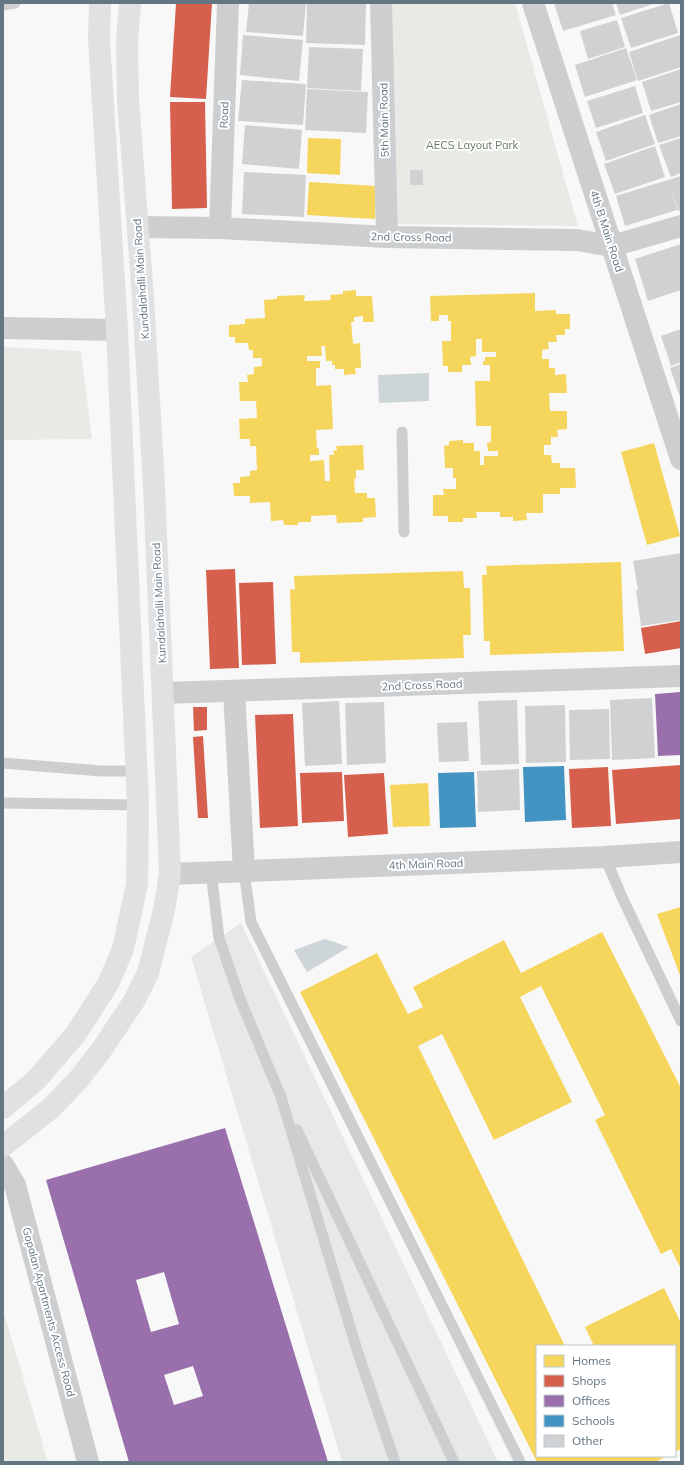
<svg xmlns="http://www.w3.org/2000/svg" width="684" height="1465" viewBox="0 0 684 1465" font-family="Mulish,sans-serif">
  <rect width="100%" height="100%" fill="#f8f8f8"/>
  <!-- built -->
  <polygon fill="#e7e8e8" points="241,923 498,1462 342,1462 191,957"/>
  <!-- green -->
  <g fill="#e7eae5">
    <polygon points="392,3 515,3 578,226 392,224"/>
    <polygon points="3,347 81,351 92,439 3,440"/>
    <polygon points="3,1310 48,1462 3,1462"/>
  </g>
  <!-- water -->
  <g fill="#cdd5d8">
    <polygon points="429,373 429,401 379,403 378,375"/>
    <polygon points="325,939 349,947 307,972 294,950"/>
  </g>
  <!-- homes -->
  <g fill="#f6d55c">
    <polygon points="308,138 341,139 340,175 307,173"/>
    <polygon points="309,182 376,186 375,219 307,215"/>
    <polygon points="356,290 356,296 372,296 374,322 363,322 363,316 354,317 354,322 351,322 353,344 360,343 361,368 355,368 356,374 344,375 344,369 335,369 335,365 332,365 332,361 326,361 325,346 321,346 322,356 307,356 307,361 320,361 320,368 316,368 316,386 331,385 333,429 316,430 317,448 319,448 319,455 310,455 310,461 324,460 325,481 330,481 329,455 334,455 333,451 337,450 336,446 363,445 364,470 356,470 356,479 354,479 355,493 367,493 367,498 375,498 376,517 363,518 363,522 337,523 336,515 311,516 311,522 298,522 298,525 284,525 283,520 271,521 270,502 250,503 250,496 234,496 233,483 240,483 240,477 250,476 250,471 257,470 256,446 250,446 250,439 240,439 239,419 257,418 256,401 240,401 239,382 248,382 247,375 254,374 254,367 262,366 262,358 253,358 253,350 249,350 248,343 235,343 235,337 229,337 229,325 245,324 245,319 265,318 264,300 277,299 277,296 305,295 304,301 331,300 330,295 343,294 343,291"/>
    <polygon points="535,293 535,311 556,310 556,314 570,314 570,329 565,329 565,335 556,335 557,342 548,342 549,349 542,350 542,359 549,359 549,368 555,368 555,375 566,374 567,393 549,393 550,411 567,411 567,429 557,430 558,437 551,437 551,445 544,445 544,455 551,455 552,463 560,463 560,468 575,468 576,488 560,488 560,494 543,494 543,513 526,513 527,520 513,521 513,517 500,517 500,512 476,512 477,518 463,518 463,522 448,522 448,516 433,516 433,495 444,495 443,489 456,489 456,478 453,478 453,468 445,468 444,446 449,445 449,441 463,440 463,443 474,443 474,451 480,451 480,465 484,465 484,456 498,456 498,451 488,451 487,443 491,442 491,426 476,426 475,381 490,381 490,365 483,365 483,361 485,361 485,357 496,357 496,352 482,352 482,339 476,339 476,356 470,357 471,365 462,365 462,372 448,372 448,366 443,366 442,341 451,341 451,321 448,321 448,315 439,315 439,321 431,321 430,296"/>
    <polygon points="654,443 680,536 647,545 621,452"/>
    <polygon points="621,562 624,651 490,655 490,641 484,641 482,575 487,575 486,566"/>
    <polygon points="463,571 464,588 470,588 471,635 463,635 464,658 300,663 300,652 292,652 290,589 295,590 294,576"/>
    <polygon points="428,783 430,826 393,827 390,785"/>
    <polygon points="681,907 681,978 657,914"/>
    <polygon points="602,932 681,1088 681,1269 671,1249 661,1254 595,1120 605,1115 541,986 520,997 572,1102 494,1140 442,1034 418,1046 565,1346 537,1346 537,1456 667,1456 655,1462 537,1462 300,992 377,953 408,1014 423,1007 413,987 504,940 521,973"/>
    <polygon points="664,1288 681,1323 681,1449 675,1452 675,1346 594,1346 585,1327"/>
  </g>
  <!-- shops -->
  <g fill="#d6604d">
    <polygon points="176,3 212,3 206,99 170,97"/>
    <polygon points="170,102 205,102 207,208 172,209"/>
    <polygon points="235,569 239,668 210,669 206,570"/>
    <polygon points="273,582 276,664 242,665 239,583"/>
    <polygon points="681,621 681,648 645,654 641,628"/>
    <polygon points="193,707 207,707 207,730 194,731"/>
    <polygon points="293,714 298,826 260,828 255,715"/>
    <polygon points="203,736 208,818 198,818 193,737"/>
    <polygon points="681,765 681,819 616,824 612,770"/>
    <polygon points="608,767 611,826 572,828 569,769"/>
    <polygon points="342,772 344,821 302,823 300,773"/>
    <polygon points="384,773 388,834 348,837 344,775"/>
  </g>
  <!-- offices -->
  <g fill="#9970ab" fill-rule="evenodd">
    <polygon points="681,692 681,755 658,756 655,694"/>
    <path d="M225,1128l103,334h-199l-83,-282zM164,1272l15,52 -28,8 -15,-52zM193,1366l10,30 -29,9 -10,-30z"/>
  </g>
  <!-- schools -->
  <g fill="#4393c3">
    <polygon points="564,766 566,820 525,822 523,767"/>
    <polygon points="474,772 476,827 440,828 438,773"/>
  </g>
  <!-- building -->
  <g fill="#cfd1d2">
    <polygon points="249,3 306,3 303,36 246,32"/>
    <polygon points="307,3 366,3 365,45 306,43"/>
    <polygon points="554,3 612,3 616,15 563,31"/>
    <polygon points="616,3 656,3 620,15"/>
    <polygon points="669,3 678,33 631,48 621,18"/>
    <polygon points="617,20 625,47 588,59 580,31"/>
    <polygon points="243,35 303,40 299,81 240,75"/>
    <polygon points="680,35 681,40 681,67 638,81 629,52"/>
    <polygon points="309,47 363,49 361,91 307,88"/>
    <polygon points="626,48 637,80 585,97 575,65"/>
    <polygon points="681,69 681,102 651,111 642,82"/>
    <polygon points="242,80 306,84 303,125 238,121"/>
    <polygon points="635,86 643,113 596,128 587,101"/>
    <polygon points="307,89 368,92 366,133 305,130"/>
    <polygon points="681,104 681,136 658,143 649,115"/>
    <polygon points="645,115 655,144 606,161 596,132"/>
    <polygon points="245,125 302,130 299,169 242,164"/>
    <polygon points="681,138 681,173 671,177 659,145"/>
    <polygon points="655,146 665,177 615,194 604,164"/>
    <rect x="410" y="170" width="13" height="15"/>
    <polygon points="244,172 306,175 304,217 242,214"/>
    <polygon points="681,176 681,210 678,211 669,183 677,210 625,226 616,196"/>
    <polygon points="681,244 681,290 648,301 635,259"/>
    <polygon points="681,329 681,362 671,366 661,336"/>
    <polygon points="681,364 681,396 680,397 670,368"/>
    <polygon points="681,553 681,620 641,626 636,590 638,590 633,561"/>
    <polygon points="652,698 655,758 612,760 610,700"/>
    <polygon points="517,700 519,764 481,765 478,701"/>
    <polygon points="339,701 342,764 305,766 302,703"/>
    <polygon points="384,702 386,763 347,765 345,703"/>
    <polygon points="565,705 566,762 526,763 525,706"/>
    <polygon points="609,709 610,759 570,760 569,710"/>
    <polygon points="467,722 469,761 439,762 437,723"/>
    <polygon points="519,769 520,810 478,812 477,771"/>
  </g>
  <g fill="none" stroke-linecap="round" stroke-linejoin="round">
    <!-- service -->
    <g stroke="#cdcecf" stroke-width="11">
      <polyline points="3,5 15,3"/>
      <polyline points="402,432 404,532"/>
      <polyline points="3,763 101,771 137,771"/>
      <polyline points="3,803 138,805"/>
      <polyline points="605,857 621,895 681,1021"/>
      <polyline points="244,871 251,922 520,1462"/>
      <polyline points="211,872 219,938 240,999 281,1097 357,1350 395,1462"/>
      <polyline points="297,1130 454,1462"/>
    </g>
    <!-- minor -->
    <g stroke="#cdcecf" stroke-width="22">
      <polyline points="381,3 387,237"/>
      <polyline points="533,3 681,459"/>
      <polyline points="138,227 220,228 387,237 577,240 612,246 681,226"/>
      <polyline points="220,228 228,3"/>
      <polyline points="3,328 117,330"/>
      <polyline points="234,692 244,871"/>
      <polyline points="163,693 681,676"/>
      <polyline points="3,1165 15,1185 88,1462"/>
    </g>
    <!-- tertiary -->
    <polyline stroke="#cdcecf" stroke-width="22" points="170,874 605,857 681,852"/>
    <!-- primary -->
    <g stroke="#e0e1e2" stroke-width="22">
      <polyline points="3,1108 36,1080 75,1035 108,984 123,949 137,884 138,805 117,330 99,39 100,3"/>
      <polyline points="3,1146 50,1109 78,1080 102,1049 134,1001 148,973 164,910 170,874 154,486 143,298 128,100 127,41 130,3"/>
    </g>
  </g>
  <g text-anchor="middle" stroke-width="4" stroke-linejoin="round" paint-order="stroke">
    <!-- street labels -->
    <g font-size="11" fill="#647682" stroke="#fff">
      <text transform="translate(224 115) rotate(-88)" y="4">Road</text>
      <text transform="translate(384 120) rotate(-91)" y="4">5th Main Road</text>
      <text transform="translate(607 231) rotate(72)" y="4">4th B Main Road</text>
      <text transform="translate(411 237) rotate(1)" y="4">2nd Cross Road</text>
      <text transform="translate(141 279) rotate(-94)" y="4">Kundalahalli Main Road</text>
      <text transform="translate(159 603) rotate(-93)" y="4">Kundalahalli Main Road</text>
      <text transform="translate(422 685) rotate(-2)" y="4">2nd Cross Road</text>
      <text transform="translate(426 864) rotate(-2)" y="4">4th Main Road</text>
      <text transform="translate(49 1312) rotate(75)" y="4">Gopalan Apartments Access Road</text>
    </g>
    <!-- park labels -->
    <g font-size="11" fill="#687a63" stroke="#fff">
      <text x="472" y="149">AECS Layout Park</text>
    </g>
  </g>
  <!-- border -->
  <rect width="684" height="1465" fill="none" stroke="#647682" stroke-width="8"/>
  <!-- legend -->
  <rect x="536" y="1345" width="140" height="112" fill="#ffffff" stroke="#c1c8cd"/>
  <rect x="544" y="1355" width="20" height="12" fill="#f6d55c" stroke="#c1c8cd"/>
  <text x="572" y="1365" font-size="12" fill="#647682">Homes</text>
  <rect x="544" y="1375" width="20" height="12" fill="#d6604d" stroke="#c1c8cd"/>
  <text x="572" y="1385" font-size="12" fill="#647682">Shops</text>
  <rect x="544" y="1395" width="20" height="12" fill="#9970ab" stroke="#c1c8cd"/>
  <text x="572" y="1405" font-size="12" fill="#647682">Offices</text>
  <rect x="544" y="1415" width="20" height="12" fill="#4393c3" stroke="#c1c8cd"/>
  <text x="572" y="1425" font-size="12" fill="#647682">Schools</text>
  <rect x="544" y="1435" width="20" height="12" fill="#cfd1d2" stroke="#c1c8cd"/>
  <text x="572" y="1445" font-size="12" fill="#647682">Other</text>
</svg>
